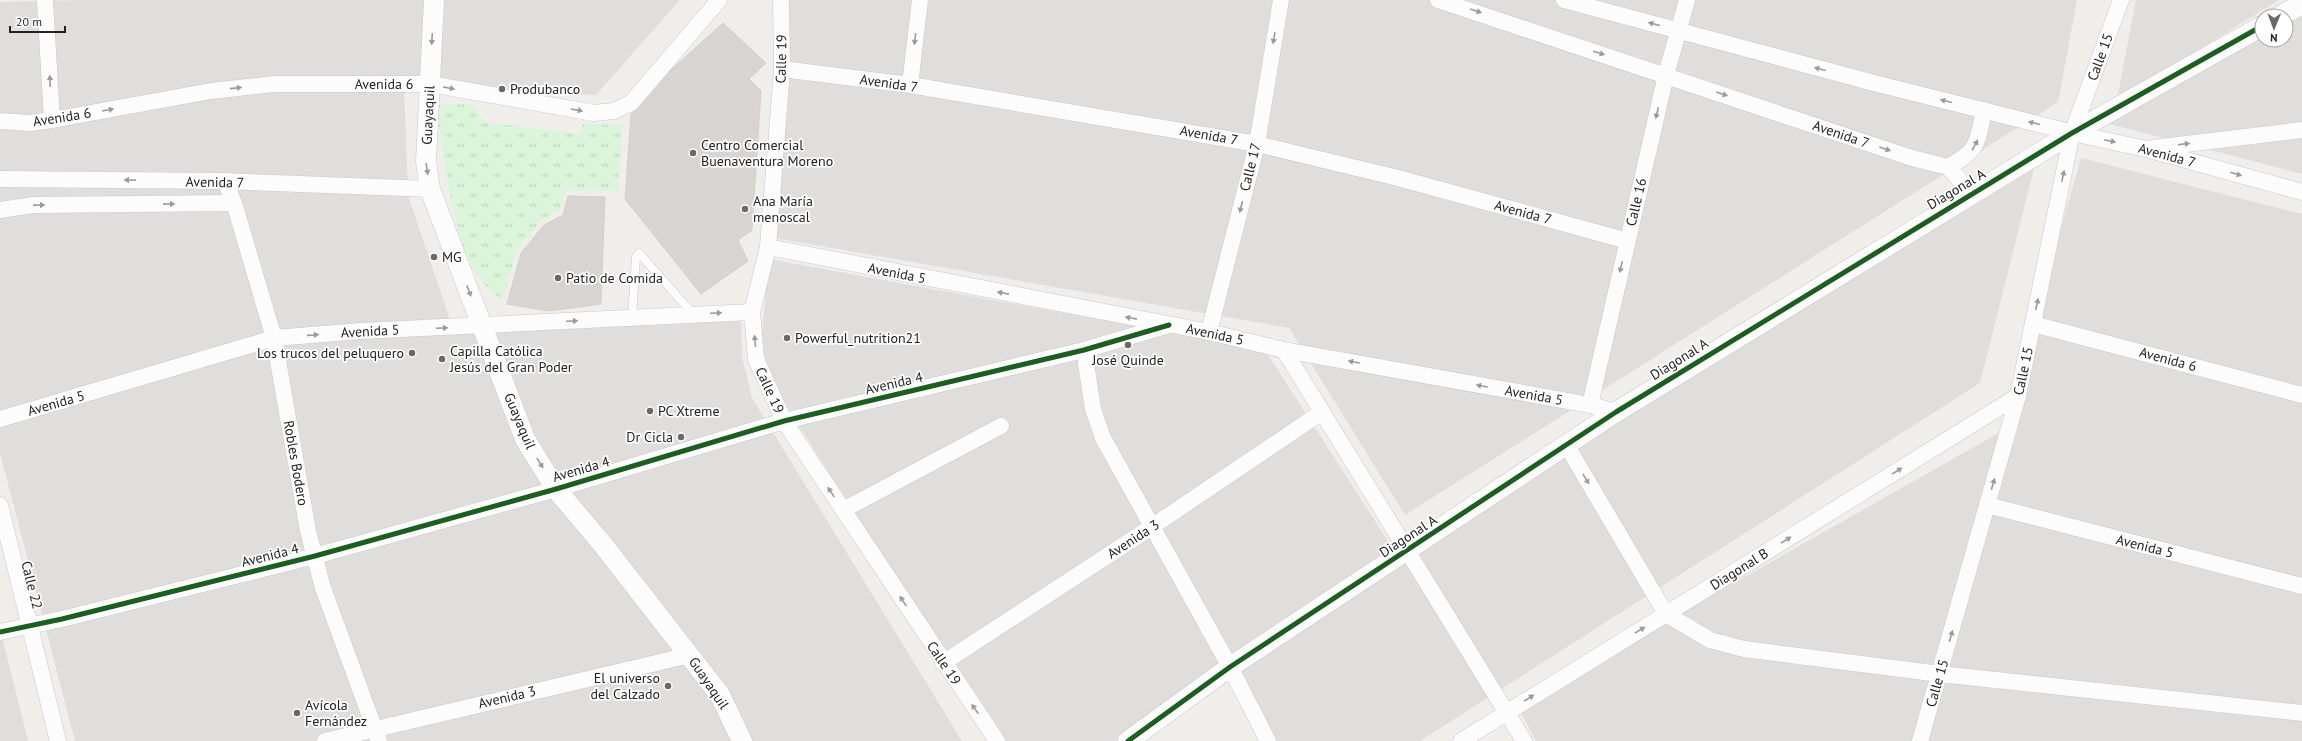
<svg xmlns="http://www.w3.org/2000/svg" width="2302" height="741" viewBox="0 0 2302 741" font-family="'PT Sans',sans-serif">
  <defs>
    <pattern id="park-tufts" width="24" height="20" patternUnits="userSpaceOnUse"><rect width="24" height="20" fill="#daf5da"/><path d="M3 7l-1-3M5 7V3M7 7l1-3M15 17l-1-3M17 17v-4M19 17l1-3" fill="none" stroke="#bbd2bb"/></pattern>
  </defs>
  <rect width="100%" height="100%" fill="#f0eeeb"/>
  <!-- residential -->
  <g fill="#dfdedc">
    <polygon points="85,0 680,0 596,95 404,84 408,195 453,329 741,321 742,357 752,398 962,741 75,741 0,453 0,2"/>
    <polygon points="777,0 2077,0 2058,102 1405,515 1289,328 775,238 790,79"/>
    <polygon points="2136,0 2279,0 2117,100"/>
    <polygon points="2302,6 2302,174 2098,121 2262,29 2262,40 2286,40 2286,16"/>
    <polygon points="2081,158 2302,214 2302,741 1536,741 1517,706 2004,430"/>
    <polygon points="2036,160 1980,383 1420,741 1268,741 1230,667 1129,741 1000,741 772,383 761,342 769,259 1265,350 1400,560"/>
    <polygon points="0,629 28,741 0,741"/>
  </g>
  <!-- park -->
  <path fill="url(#park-tufts)" d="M473,104l11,18 97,12 2,-10 40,1 -5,66 -53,-1 -6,21 -18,9 -24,30 -15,51c-6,-6 -14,-12 -20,-19 -30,-34 -38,-131 -46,-177z"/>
  <!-- building -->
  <g fill="#d7d4d2" stroke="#d3d0cc">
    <polygon points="723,23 766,63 749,79 761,91 752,230 738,240 748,261 701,294 625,199 631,114 638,109 672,69"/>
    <polygon points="568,196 605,197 601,304 549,311 507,304 521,253 544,225 563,215"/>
  </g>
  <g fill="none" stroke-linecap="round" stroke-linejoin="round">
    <!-- service casing -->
    <g stroke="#c9c8c7" stroke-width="9">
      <polyline id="service" points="632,318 636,257 639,253 693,314"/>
    </g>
    <!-- minor casing -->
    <g stroke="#c9c8c7" stroke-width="17">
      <g id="minor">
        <polyline points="45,0 52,120"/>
        <polyline points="781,0 782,69 768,247 752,312 756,359 784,421 997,741"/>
        <path d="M1438,0l474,158 36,9c31,-17 29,-23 36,-57"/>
        <polyline points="1564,0 1874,83 2086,136 2146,149 2302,192"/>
        <polyline points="782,69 910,85 1257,144 1398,178 1628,241"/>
        <polyline points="910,85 920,0"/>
        <polyline points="0,121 30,123 52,120 211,91 274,84 430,84 594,113 614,111 631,103 719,0"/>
        <polyline points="2153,148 2302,130"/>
        <polyline points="1948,167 1972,193"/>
        <polyline points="0,179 225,181 430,189"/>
        <polyline points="225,181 234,203 274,338 308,531 323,588 379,741"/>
        <polyline points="0,210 33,205 234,203"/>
        <polyline points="768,247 1209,332 1284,350 1590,405 1616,412"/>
        <polyline points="2033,324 2302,395"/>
        <polyline points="1209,332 1257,144 1281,0"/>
        <polyline points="1084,350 1093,409 1103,438 1230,667 1268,741"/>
        <polyline points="1284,350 1524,741"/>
        <polyline points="1590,405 1666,75 1687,0"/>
        <polyline points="0,419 274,338 361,331 752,312"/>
        <polyline points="1567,446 1666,614 1710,640 1744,649 1940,674 2302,713"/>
        <polyline points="0,505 58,741"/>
        <polyline points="1987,505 2302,586"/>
        <polyline points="843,510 1001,426"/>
        <polyline points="0,632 62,619 315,556 556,489 784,421 1084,350 1169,325"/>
        <polyline points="943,663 1153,526 1322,412"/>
        <polyline points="325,741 690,655"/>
        <polyline points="1461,741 2018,396"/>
        <polyline points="1920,741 2018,396 2072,133 2121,0"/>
      </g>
    </g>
    <!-- tertiary casing -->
    <g stroke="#c9c8c7" stroke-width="21">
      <g id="tertiary">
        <polyline points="434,0 426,161 430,189 525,439 556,489 604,546 720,695 742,741"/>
        <polyline points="2280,16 2302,4"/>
        <polyline points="1128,741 1230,667 1616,412 2072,133 2262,26"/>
      </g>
    </g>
    <!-- service -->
    <use href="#service" stroke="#fdfcfc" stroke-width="8"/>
    <!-- minor -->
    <use href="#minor" stroke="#fdfcfc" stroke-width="16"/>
    <!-- tertiary -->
    <use href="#tertiary" stroke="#fdfcfc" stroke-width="20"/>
    <!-- cycleway casing -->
    <g stroke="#fff" stroke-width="8">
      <g id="cycleway">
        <polyline points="0,632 62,619 315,556 556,489 784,421 1084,350 1169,325"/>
        <polyline points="1128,741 1230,667 1616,412 2072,133 2262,26"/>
      </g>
    </g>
    <!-- cycleway -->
    <use href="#cycleway" stroke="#1b5e20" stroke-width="5"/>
  </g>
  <!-- one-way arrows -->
  <defs><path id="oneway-solid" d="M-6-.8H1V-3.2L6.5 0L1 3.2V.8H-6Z"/></defs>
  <g fill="#9a9a9a">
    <use href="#oneway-solid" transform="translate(1476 11) rotate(19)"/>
    <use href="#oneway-solid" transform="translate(1654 24) rotate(-165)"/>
    <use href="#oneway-solid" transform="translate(1274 38) rotate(100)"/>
    <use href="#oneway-solid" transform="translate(432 39) rotate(93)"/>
    <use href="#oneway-solid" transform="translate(915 39) rotate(97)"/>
    <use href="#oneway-solid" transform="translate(1599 53) rotate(18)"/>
    <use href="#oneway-solid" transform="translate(1820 69) rotate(-165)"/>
    <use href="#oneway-solid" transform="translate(50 81) rotate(-93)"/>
    <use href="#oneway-solid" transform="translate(236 88) rotate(-6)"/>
    <use href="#oneway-solid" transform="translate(449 88) rotate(10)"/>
    <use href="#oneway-solid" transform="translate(1722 94) rotate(19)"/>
    <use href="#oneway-solid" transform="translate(1946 101) rotate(-166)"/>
    <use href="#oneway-solid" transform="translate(108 110) rotate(-10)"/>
    <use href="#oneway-solid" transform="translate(577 110) rotate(10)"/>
    <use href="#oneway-solid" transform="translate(1657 113) rotate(103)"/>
    <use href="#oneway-solid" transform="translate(2034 123) rotate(-166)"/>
    <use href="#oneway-solid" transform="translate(2110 141) rotate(12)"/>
    <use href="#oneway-solid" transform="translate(2184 144) rotate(-7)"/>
    <use href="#oneway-solid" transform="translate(1975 145) rotate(-61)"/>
    <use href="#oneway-solid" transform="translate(1885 149) rotate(19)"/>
    <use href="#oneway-solid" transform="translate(427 169) rotate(81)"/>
    <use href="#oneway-solid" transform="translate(2236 174) rotate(16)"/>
    <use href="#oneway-solid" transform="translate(2063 176) rotate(-78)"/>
    <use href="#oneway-solid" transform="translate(130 180) rotate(-179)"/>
    <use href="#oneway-solid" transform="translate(169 204) rotate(-1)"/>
    <use href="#oneway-solid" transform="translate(39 205) rotate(-1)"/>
    <use href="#oneway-solid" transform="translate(1241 207) rotate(104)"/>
    <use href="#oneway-solid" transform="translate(1621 267) rotate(103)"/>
    <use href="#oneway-solid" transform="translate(469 291) rotate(69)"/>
    <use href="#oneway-solid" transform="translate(1003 293) rotate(-169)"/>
    <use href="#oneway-solid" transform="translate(2037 304) rotate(-78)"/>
    <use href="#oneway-solid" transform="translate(716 313) rotate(-3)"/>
    <use href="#oneway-solid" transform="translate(1131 318) rotate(-169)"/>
    <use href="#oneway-solid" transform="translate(572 321) rotate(-3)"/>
    <use href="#oneway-solid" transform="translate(442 328) rotate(-3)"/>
    <use href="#oneway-solid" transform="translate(313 335) rotate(-4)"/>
    <use href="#oneway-solid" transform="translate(755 341) rotate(-95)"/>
    <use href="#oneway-solid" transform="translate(1354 362) rotate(-170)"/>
    <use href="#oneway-solid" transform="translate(1482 386) rotate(-170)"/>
    <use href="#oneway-solid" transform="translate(540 463) rotate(58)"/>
    <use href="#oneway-solid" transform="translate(1897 471) rotate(-32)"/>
    <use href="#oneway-solid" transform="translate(1586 479) rotate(59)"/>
    <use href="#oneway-solid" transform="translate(1993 484) rotate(-74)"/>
    <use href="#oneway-solid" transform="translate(831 492) rotate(-123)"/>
    <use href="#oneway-solid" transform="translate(1786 540) rotate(-32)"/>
    <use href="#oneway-solid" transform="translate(903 601) rotate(-123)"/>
    <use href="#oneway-solid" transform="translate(1640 630) rotate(-32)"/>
    <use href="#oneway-solid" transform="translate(1951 636) rotate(-74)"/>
    <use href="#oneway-solid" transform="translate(1529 698) rotate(-32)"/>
    <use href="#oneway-solid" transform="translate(975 709) rotate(-125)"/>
  </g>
  <!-- markers -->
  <g fill="#6a6968" stroke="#fff" stroke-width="1.5">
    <circle cx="502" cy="89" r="4"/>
    <circle cx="693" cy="153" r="4"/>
    <circle cx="745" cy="209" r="4"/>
    <circle cx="434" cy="257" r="4"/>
    <circle cx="558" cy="278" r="4"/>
    <circle cx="787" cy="338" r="4"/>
    <circle cx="1128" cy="345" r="4"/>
    <circle cx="412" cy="353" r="4"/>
    <circle cx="442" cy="359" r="4"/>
    <circle cx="650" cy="411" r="4"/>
    <circle cx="681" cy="437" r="4"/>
    <circle cx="668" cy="686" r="4"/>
    <circle cx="297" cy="713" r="4"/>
  </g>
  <g text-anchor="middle" stroke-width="3.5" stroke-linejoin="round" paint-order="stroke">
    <!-- street labels -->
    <g font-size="14" fill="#222" stroke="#fff">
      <text transform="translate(2100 57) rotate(-70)" y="5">Calle 15</text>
      <text transform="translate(781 59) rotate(-89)" y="5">Calle 19</text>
      <text transform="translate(889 83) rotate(8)" y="5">Avenida 7</text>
      <text x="384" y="89">Avenida 6</text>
      <text transform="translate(428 115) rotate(-87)" y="5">Guayaquil</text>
      <text transform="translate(62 117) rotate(-9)" y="5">Avenida 6</text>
      <text transform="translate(1841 134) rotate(19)" y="5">Avenida 7</text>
      <text transform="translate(1209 135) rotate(10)" y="5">Avenida 7</text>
      <text transform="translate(2167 155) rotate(15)" y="5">Avenida 7</text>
      <text transform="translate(1250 167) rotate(-76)" y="5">Calle 17</text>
      <text transform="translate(215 182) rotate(1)" y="5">Avenida 7</text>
      <text transform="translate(1956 189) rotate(-31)" y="5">Diagonal A</text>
      <text transform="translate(1636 202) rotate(-77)" y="5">Calle 16</text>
      <text transform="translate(1523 212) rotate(15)" y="5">Avenida 7</text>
      <text transform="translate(897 273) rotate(11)" y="5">Avenida 5</text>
      <text transform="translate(370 331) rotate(-3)" y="5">Avenida 5</text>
      <text transform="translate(1215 334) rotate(12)" y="5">Avenida 5</text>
      <text transform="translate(1679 359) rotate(-32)" y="5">Diagonal A</text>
      <text transform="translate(2168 359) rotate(15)" y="5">Avenida 6</text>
      <text transform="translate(2023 371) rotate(-78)" y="5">Calle 15</text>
      <text transform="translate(894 383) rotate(-13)" y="5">Avenida 4</text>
      <text transform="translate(770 390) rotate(65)" y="5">Calle 19</text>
      <text transform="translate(1534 395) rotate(10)" y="5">Avenida 5</text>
      <text transform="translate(56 403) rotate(-16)" y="5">Avenida 5</text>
      <text transform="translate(520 421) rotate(67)" y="5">Guayaquil</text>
      <text transform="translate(296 463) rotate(80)" y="5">Robles Bodero</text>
      <text transform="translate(581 469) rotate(-16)" y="5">Avenida 4</text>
      <text transform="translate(1408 536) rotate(-33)" y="5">Diagonal A</text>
      <text transform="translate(1133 539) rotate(-33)" y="5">Avenida 3</text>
      <text transform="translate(2145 546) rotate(14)" y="5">Avenida 5</text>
      <text transform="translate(270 555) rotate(-14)" y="5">Avenida 4</text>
      <text transform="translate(1739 569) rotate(-32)" y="5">Diagonal B</text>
      <text transform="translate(32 585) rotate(76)" y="5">Calle 22</text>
      <text transform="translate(944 663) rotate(56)" y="5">Calle 19</text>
      <text transform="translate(709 683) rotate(56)" y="5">Guayaquil</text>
      <text transform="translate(1937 683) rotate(-74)" y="5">Calle 15</text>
      <text transform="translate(507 697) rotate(-13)" y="5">Avenida 3</text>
    </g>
    <!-- poi labels -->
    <g font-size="14" fill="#222" stroke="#fff" text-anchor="start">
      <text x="510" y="94">Produbanco</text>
      <text x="701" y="150">Centro Comercial<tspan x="701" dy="16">Buenaventura Moreno</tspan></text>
      <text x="753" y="206">Ana María<tspan x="753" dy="16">menoscal</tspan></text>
      <text x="442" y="262">MG</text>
      <text x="566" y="283">Patio de Comida</text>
      <text x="795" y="343">Powerful_nutrition21</text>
      <text x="450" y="356">Capilla Católica<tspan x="450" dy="16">Jesús del Gran Poder</tspan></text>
      <text x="404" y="358" text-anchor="end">Los trucos del peluquero</text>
      <text x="1128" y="365" text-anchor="middle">José Quinde</text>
      <text x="658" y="416">PC Xtreme</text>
      <text x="673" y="442" text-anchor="end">Dr Cicla</text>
      <text x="660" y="683" text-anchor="end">El universo<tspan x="660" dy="16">del Calzado</tspan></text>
      <text x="305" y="710">Avícola<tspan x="305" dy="16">Fernández</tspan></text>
    </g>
  </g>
  <!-- north arrow -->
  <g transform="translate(2274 28) rotate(181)"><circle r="19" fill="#ffffff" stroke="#a7a7a7"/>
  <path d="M0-3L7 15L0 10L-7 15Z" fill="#6a6968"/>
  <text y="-6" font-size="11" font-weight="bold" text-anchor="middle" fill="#222222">N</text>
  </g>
  <!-- scale -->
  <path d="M10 26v6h55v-6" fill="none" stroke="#222222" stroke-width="2"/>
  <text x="16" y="26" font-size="12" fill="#222222" stroke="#ffffff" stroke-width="3" paint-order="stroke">20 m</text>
</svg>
